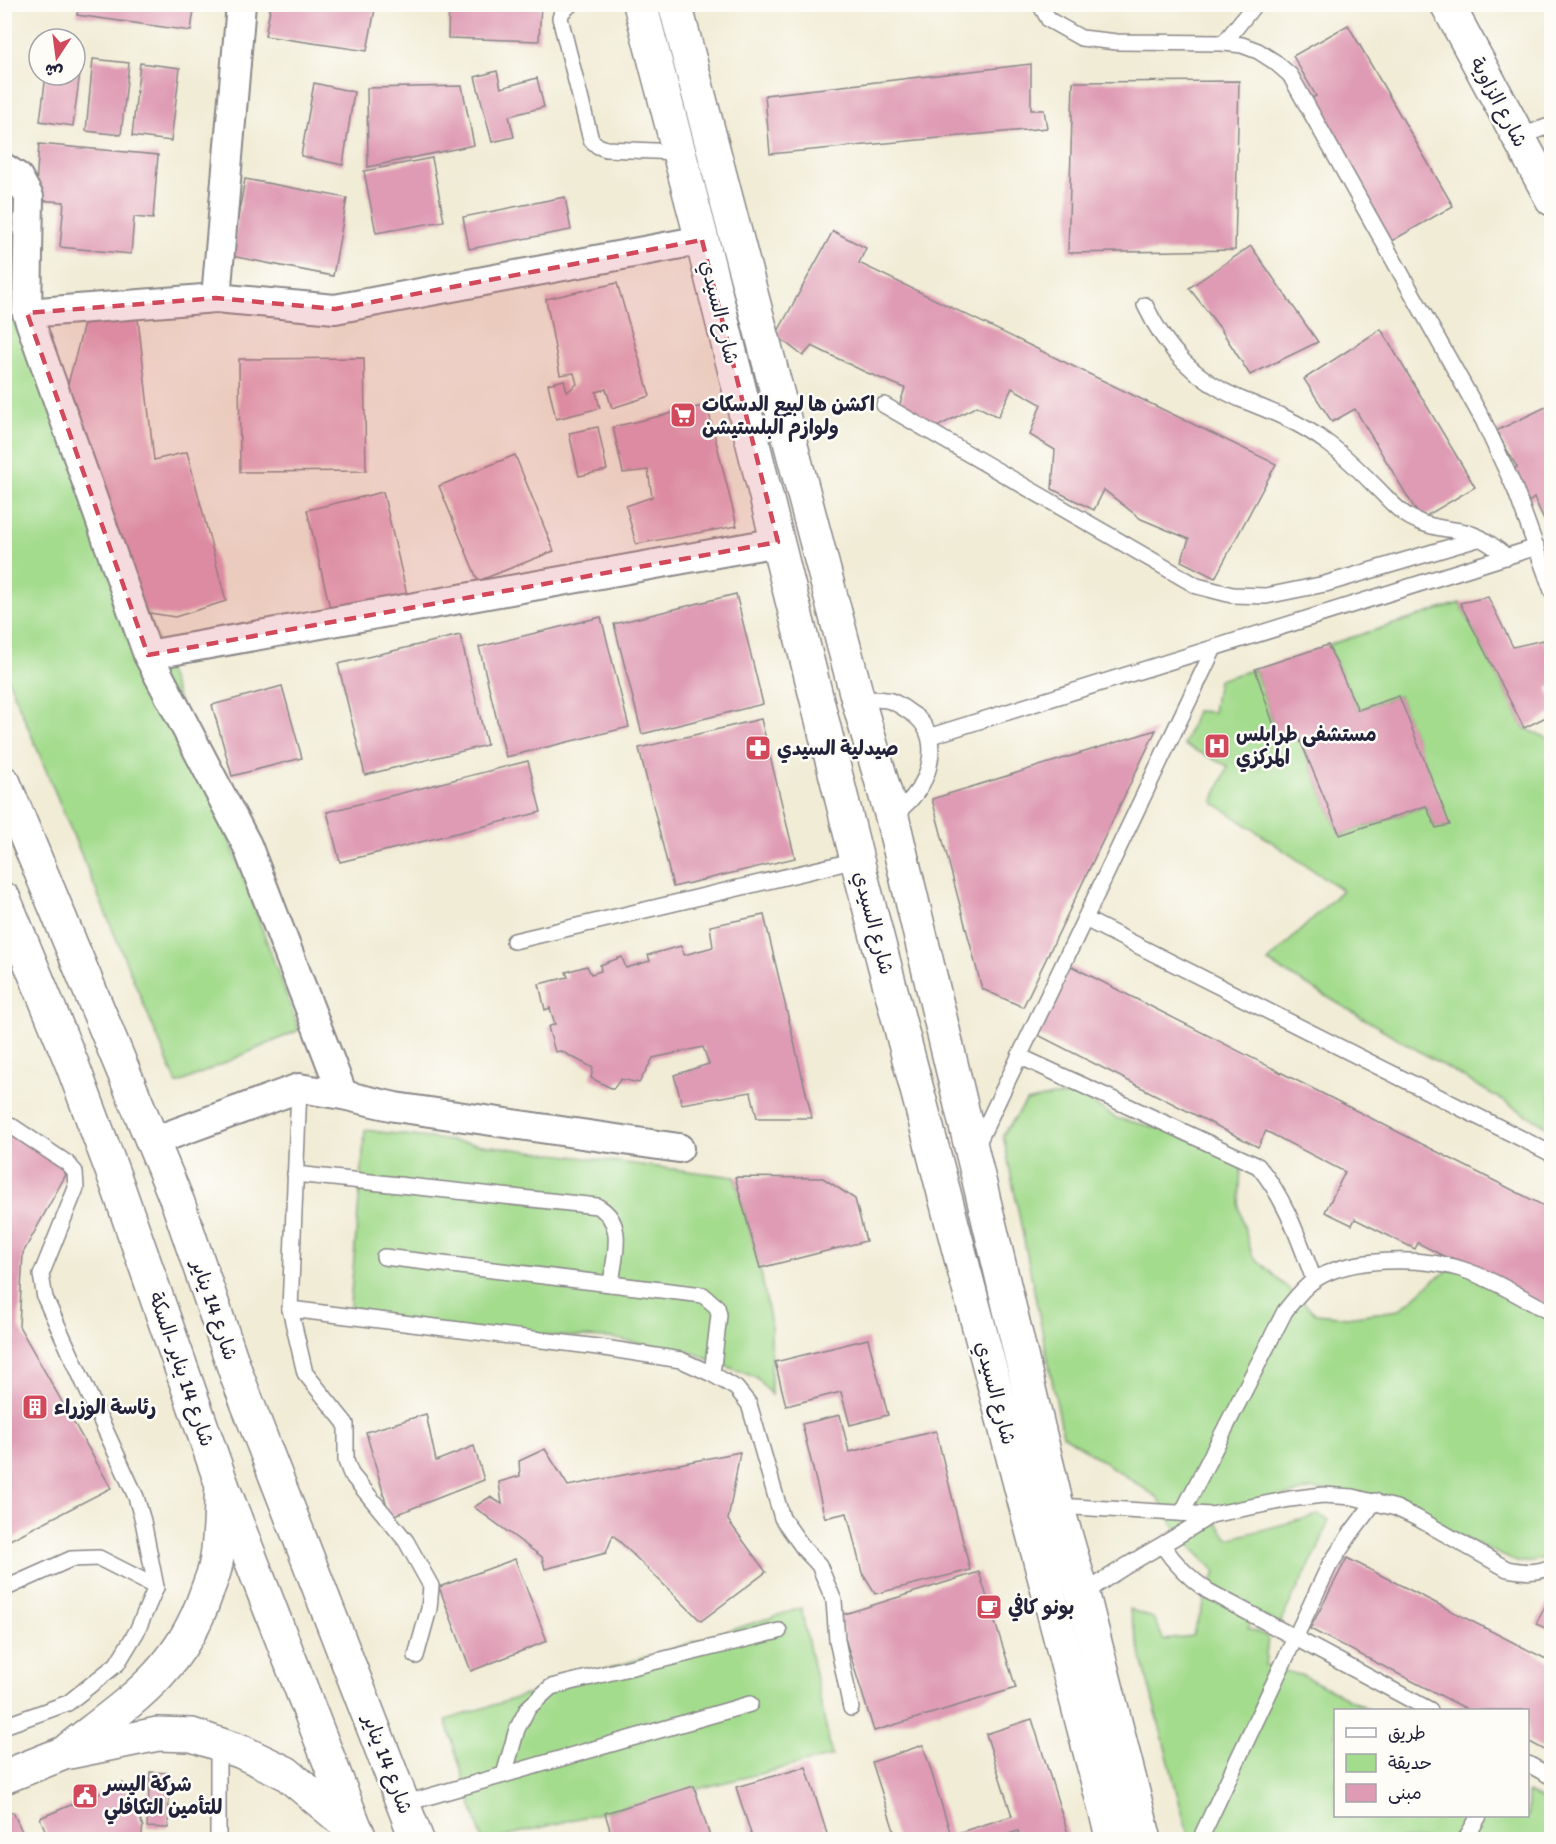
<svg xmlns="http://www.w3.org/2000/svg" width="1556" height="1844" viewBox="0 0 1556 1844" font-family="Itim,'Playpen Sans Arabic',sans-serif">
  <rect width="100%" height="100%" fill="#fdfcf7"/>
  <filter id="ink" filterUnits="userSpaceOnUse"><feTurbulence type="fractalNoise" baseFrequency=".0167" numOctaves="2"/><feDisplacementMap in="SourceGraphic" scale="12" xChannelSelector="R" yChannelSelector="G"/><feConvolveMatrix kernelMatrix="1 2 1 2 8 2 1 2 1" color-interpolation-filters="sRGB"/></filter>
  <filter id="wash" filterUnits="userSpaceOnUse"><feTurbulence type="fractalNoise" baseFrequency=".008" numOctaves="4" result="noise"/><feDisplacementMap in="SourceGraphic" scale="24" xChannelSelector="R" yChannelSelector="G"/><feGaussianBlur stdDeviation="1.35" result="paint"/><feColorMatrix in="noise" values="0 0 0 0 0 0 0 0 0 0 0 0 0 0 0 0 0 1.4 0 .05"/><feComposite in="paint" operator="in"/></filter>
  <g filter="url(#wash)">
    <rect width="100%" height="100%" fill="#f1ecd6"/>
    <!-- green -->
    <g fill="#a4dc8e" stroke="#637f64" stroke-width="1.5">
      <polygon points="4,222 299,1030 177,1084 5,672"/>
      <polygon points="1460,603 1524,728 1548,738 1551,745 1551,1129 1268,962 1342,890 1213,802 1228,766 1184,745 1196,711 1213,712 1218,680 1255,669 1278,737 1297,733 1340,835 1426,806 1436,828 1449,825 1399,696 1358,710 1328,645"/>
      <path d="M1053,1096h28l35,22 51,12 52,21 22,16 -2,41 13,47 64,59 31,3 52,-7 34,-29 26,-18 92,50v230c-8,18 -12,19 -32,20l-142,-64 -65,-10 -100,27 16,23 90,-24 11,5 -11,29 -39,75 -23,-11 -8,15 20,9 -3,29 39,10 66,34h-34v106h192v-24l23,12v35h-362l-60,-230 24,9 11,22 28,-4 24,-64 -39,-40 -20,-35 -94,-62 -60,-300 23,-33z"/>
      <polygon points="365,1130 735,1177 760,1268 771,1325 771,1395 757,1378 693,1353 611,1338 412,1331 349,1316"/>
      <polygon points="801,1608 832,1756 494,1839 482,1839 446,1720"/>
    </g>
    <g id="blocks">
      <!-- building -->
      <g fill="#df9bb4">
        <polygon points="79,4 181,4 181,7 194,9 191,31 77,15"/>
        <polygon points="271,4 376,4 367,51 265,36"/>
        <polygon points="449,4 541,4 539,41 448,38"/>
        <polygon points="1348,25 1453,206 1388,243 1306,101 1316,96 1293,56"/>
        <polygon points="75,56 82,57 73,126 40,121 46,75 75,75"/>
        <polygon points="93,59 129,63 121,135 86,131"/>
        <polygon points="140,63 180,68 171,141 132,136"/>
        <polygon points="1031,64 1031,110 1044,110 1047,128 770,154 765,95"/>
        <polygon points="497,71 501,88 537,78 544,107 509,116 514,137 492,142 475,77"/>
        <polygon points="1239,81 1235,250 1068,253 1073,82"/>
        <polygon points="314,83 354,92 343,165 301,156"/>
        <polygon points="462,86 474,145 368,167 367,88"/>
        <polygon points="39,144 158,155 153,219 134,217 131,254 60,247 64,202 35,200"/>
        <polygon points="432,158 444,221 376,233 364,171"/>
        <polygon points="245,179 347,198 333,276 231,256"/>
        <polygon points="565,197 571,230 469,249 463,217"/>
        <polygon points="833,231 866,248 859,263 1276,464 1215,578 1181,561 1189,539 1141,519 1104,490 1094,510 1052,489 1055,450 1030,435 1041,404 1012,388 998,417 977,406 937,427 899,407 905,388 865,372 812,346 803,356 776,335"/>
        <polygon points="1251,246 1318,342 1250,375 1220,328 1189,288"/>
        <polygon points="617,283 650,396 612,408 606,389 596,392 600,408 556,419 548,384 564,380 567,392 577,384 574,373 560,375 546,299"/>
        <polygon points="137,310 154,460 187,452 226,601 175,617 150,613 130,599 62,406 84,324"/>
        <polygon points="1381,329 1475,487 1421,519 1355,409 1332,422 1304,379"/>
        <polygon points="364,358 366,471 240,472 239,359"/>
        <polygon points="1552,404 1552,536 1534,498 1529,502 1514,469 1517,467 1496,431"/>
        <polygon points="707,405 737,526 636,544 626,506 652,497 648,470 623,473 613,427"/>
        <polygon points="598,427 607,470 579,476 569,433"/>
        <polygon points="515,455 554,551 478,581 439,486"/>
        <polygon points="383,492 408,599 332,617 307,510"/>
        <polygon points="736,594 763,704 642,734 614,624"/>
        <polygon points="1488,597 1513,647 1543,640 1552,659 1552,686 1547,688 1552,698 1552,714 1524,728 1460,603"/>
        <polygon points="601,617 629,727 506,757 479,647"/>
        <polygon points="460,635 487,745 365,775 338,664"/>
        <polygon points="1328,645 1358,710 1399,696 1450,825 1436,828 1426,806 1340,835 1297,733 1278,738 1255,669"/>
        <polygon points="282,686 302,758 232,776 212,705"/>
        <polygon points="761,719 795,858 673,887 639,748"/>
        <polygon points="1156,730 1023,1007 982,989 932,799"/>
        <polygon points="528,761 541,812 340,862 327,812"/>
        <polygon points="764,915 812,1118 757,1118 751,1092 682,1104 674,1075 709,1064 703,1047 653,1058 639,1083 621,1079 613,1089 591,1078 593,1068 561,1051 555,1052 548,1027 555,1024 550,1008 545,1010 539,984 568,977 566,972 587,966 591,974 601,971 600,965 622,957 626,968 650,961 648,955 681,946 684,955 713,947 710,926"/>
        <polygon points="1071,966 1552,1210 1552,1311 1418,1243 1415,1249 1355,1219 1352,1225 1325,1212 1345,1172 1266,1131 1258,1147 1036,1034"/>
        <polygon points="4,1129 70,1167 23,1253 19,1326 111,1488 4,1543"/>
        <polygon points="735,1177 823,1178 855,1199 866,1241 760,1268"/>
        <polygon points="868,1339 888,1415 850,1425 841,1392 786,1406 775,1362"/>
        <polygon points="426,1414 436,1461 474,1446 484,1480 390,1517 366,1432"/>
        <polygon points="840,1415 849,1452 936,1431 970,1570 875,1594 862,1573 847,1513 825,1518 802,1424"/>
        <polygon points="545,1449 568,1486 740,1452 728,1520 766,1572 701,1621 613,1535 606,1553 545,1569 542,1557 474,1507 490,1497 502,1504 499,1482 520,1476 519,1461"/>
        <polygon points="1347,1558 1552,1662 1552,1754 1528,1741 1528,1710 1469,1710 1310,1629"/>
        <polygon points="515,1559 547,1641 471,1671 439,1587"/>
        <polygon points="979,1572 1016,1688 874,1731 838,1616"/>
        <polygon points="1552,1593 1552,1631 1536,1624"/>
        <polygon points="1032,1719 1070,1840 1021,1840 1018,1831 991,1840 897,1840 872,1762 923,1745 951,1835 1012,1816 986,1734"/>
        <polygon points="806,1767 829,1840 753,1840 736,1787"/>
        <polygon points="150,1772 170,1773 168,1828 147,1827"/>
        <polygon points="123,1783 143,1826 141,1840 49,1840 40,1818"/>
        <polygon points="694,1786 711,1840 613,1840 605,1813"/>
        <polygon points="13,1812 26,1840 4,1840 4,1816"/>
      </g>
    </g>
  </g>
  <g filter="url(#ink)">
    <use href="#blocks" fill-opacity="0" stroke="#8a8788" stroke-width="1.5"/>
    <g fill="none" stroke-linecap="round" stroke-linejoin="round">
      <!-- lane casing -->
      <g stroke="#8a8788" stroke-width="18">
        <g id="lane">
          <polyline points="571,4 562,12 560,18 591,140 598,146 606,149 678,152"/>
          <polyline points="1040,4 1049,20 1081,38 1117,42 1224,43 1242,45 1258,51 1275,62 1290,75 1483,420 1515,489 1552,591"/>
          <polyline points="1224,43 1255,4"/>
          <polyline points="1518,137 1552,125"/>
          <path d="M1145,305c21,44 49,74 95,94 31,12 59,23 86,43 20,14 37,32 54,49 10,10 19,21 31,27 16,9 31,10 49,13 18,3 33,14 47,26"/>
          <polyline points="884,405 1197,586 1232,595 1266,596 1325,584 1481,538"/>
          <path d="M858,700c9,0 19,-2 28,0 10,1 20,10 28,15 27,21 18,60 -2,83 -6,7 -14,13 -20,19"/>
          <polyline points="931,736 1537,547"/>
          <polyline points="1085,919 1552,1154"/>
          <polyline points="514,941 857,860"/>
          <path d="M1019,1056l239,110c28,33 41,74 56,114"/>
          <polyline points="299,1088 290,1309 305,1373 346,1424 346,1461 351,1474 406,1541 431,1586 429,1609 416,1656"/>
          <polyline points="4,1121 67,1163 75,1172 76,1188 41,1275 45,1298 136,1497 143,1521 156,1587"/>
          <polyline points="975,1149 1214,648"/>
          <path d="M295,1174l302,32c30,16 17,50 14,78"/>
          <polyline points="384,1257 703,1295 717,1307 719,1315 712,1374"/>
          <polyline points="290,1309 598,1347 681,1360 712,1374 736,1388 749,1404 782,1518 804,1549 819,1565 834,1601 837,1640 851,1708"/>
          <path d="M1057,1506l154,9 79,-16 33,-4 30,2 43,11 21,10 90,51c15,3 31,5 45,-3"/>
          <path d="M1182,1513l103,-202c9,-11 17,-22 28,-30 35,-25 108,-24 148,-12 32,10 61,29 91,44"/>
          <path d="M1163,1546c12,18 26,32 45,45l222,119"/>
          <polyline points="4,1589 71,1559 99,1558 156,1587 137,1631 117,1664 68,1703 4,1726"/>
          <path d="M1083,1595c40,-31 86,-52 128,-80"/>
          <polyline points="1528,1764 1552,1777"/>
          <polyline points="504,1775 517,1729 528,1708 551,1687 779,1631"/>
          <polyline points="403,1804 750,1704"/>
          <polyline points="218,1840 218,1744"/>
          <polyline points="1202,1840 1203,1833 1329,1566 1351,1533 1375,1501"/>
          <polyline points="1465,1840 1479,1816"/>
        </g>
      </g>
      <!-- street casing -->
      <g stroke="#8a8788" stroke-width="32">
        <g id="street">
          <polyline points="4,168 18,177 29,197 27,313 148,655 247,845 343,1095"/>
          <polyline points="216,298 241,4"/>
          <polyline points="27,313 216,298 335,309 702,240"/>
          <polyline points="148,655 778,542"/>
          <polyline points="151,1142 299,1088 343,1095 395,1107 679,1148"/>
        </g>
      </g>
      <!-- secondary casing -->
      <g stroke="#8a8788" stroke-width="36">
        <g id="secondary">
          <polyline points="640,4 702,240 857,860 1113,1840"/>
          <polyline points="675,4 858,700 892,817 1057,1506 1083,1595 1145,1840"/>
          <polyline points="1447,4 1552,199"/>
          <path d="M69,1749c61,-48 111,-78 137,-155 3,-9 7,-18 9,-26 6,-26 5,-57 7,-83"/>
          <polyline points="4,1777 64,1753 158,1734 192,1735 242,1752 286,1773 358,1833"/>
        </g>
      </g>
      <!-- highway casing -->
      <g stroke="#8a8788" stroke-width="36">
        <g id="highway">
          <polyline points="4,783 178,1203 238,1379 417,1840"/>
          <polyline points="4,899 72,1064 117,1184 222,1485 360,1840"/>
        </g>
      </g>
      <!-- lane -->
      <use href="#lane" stroke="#fff" stroke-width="15"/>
      <!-- street -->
      <use href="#street" stroke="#fff" stroke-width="28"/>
      <!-- secondary -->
      <use href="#secondary" stroke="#fff" stroke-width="33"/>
      <!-- highway -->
      <use href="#highway" stroke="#fff" stroke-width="33"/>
    </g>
  </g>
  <!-- marked area -->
  <path fill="#d1495b" fill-opacity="0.2" stroke="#d1495b" stroke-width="4.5" stroke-dasharray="12 8" stroke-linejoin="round" d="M702,240l76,302 -630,113 -121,-342 189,-15 119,11z"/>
  <!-- icons -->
  <defs>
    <g id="supermarket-square" transform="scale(1.35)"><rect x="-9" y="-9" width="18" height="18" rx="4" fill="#d1495b" stroke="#fdfcf7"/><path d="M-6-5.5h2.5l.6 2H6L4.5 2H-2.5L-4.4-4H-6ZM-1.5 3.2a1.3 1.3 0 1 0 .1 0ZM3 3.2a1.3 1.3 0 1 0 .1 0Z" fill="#fff"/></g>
    <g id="hospital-square" transform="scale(1.35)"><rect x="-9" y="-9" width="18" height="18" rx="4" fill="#d1495b" stroke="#fdfcf7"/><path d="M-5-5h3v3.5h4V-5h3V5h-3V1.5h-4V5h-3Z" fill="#fff"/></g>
    <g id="pharmacy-square" transform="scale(1.35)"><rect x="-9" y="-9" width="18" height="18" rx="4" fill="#d1495b" stroke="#fdfcf7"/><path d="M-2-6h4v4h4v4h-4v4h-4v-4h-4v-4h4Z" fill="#fff"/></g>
    <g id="building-square" transform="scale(1.35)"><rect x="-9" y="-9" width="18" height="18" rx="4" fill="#d1495b" stroke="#fdfcf7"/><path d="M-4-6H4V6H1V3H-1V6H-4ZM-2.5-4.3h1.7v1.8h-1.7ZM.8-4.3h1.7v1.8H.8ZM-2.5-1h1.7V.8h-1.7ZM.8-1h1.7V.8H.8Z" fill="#fff"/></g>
    <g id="cafe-square" transform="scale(1.35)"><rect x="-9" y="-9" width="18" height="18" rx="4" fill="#d1495b" stroke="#fdfcf7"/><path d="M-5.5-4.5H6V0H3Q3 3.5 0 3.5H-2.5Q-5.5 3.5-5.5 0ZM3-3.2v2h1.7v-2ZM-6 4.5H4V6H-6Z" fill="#fff"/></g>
    <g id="civic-square" transform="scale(1.35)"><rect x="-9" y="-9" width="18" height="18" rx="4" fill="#d1495b" stroke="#fdfcf7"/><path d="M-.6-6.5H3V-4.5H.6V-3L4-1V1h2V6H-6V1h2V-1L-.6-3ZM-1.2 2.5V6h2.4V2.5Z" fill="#fff"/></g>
  </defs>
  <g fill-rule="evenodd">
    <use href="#supermarket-square" x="683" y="415"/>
    <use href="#hospital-square" x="1217" y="746"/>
    <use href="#pharmacy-square" x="758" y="748"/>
    <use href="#building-square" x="35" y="1407"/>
    <use href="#cafe-square" x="989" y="1607"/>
    <use href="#civic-square" x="85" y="1796"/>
  </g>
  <g text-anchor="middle" stroke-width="5" stroke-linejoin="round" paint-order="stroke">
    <!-- street labels -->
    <g font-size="20" fill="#22223b" stroke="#fdfcf7">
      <text transform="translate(1499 102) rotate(62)" y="7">شارع الزاوية</text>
      <text transform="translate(720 312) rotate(76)" y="7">شارع السيدي</text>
      <text transform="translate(874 923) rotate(75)" y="7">شارع السيدي</text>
      <text transform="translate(215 1310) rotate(71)" y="7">شارع 14 يناير</text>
      <text transform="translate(182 1369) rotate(71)" y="7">شارع 14 يناير -السكة</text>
      <text transform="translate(996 1393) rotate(75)" y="7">شارع السيدي</text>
      <text transform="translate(388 1764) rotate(69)" y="7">شارع 14 يناير</text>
    </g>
    <!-- poi labels -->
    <g font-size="20" font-weight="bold" fill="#22223b" stroke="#fdfcf7" text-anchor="start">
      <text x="702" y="411">اكشن ها لبيع الدسكات<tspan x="702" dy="23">ولوازم البلستيشن</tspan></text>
      <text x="1236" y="741">مستشفى طرابلس<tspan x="1236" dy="23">المركزي</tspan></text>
      <text x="777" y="755">صيدلية السيدي</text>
      <text x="54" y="1414">رئاسة الوزراء</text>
      <text x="1008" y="1614">بونو كافي</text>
      <text x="104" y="1791">شركة اليسر<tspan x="104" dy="23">للتأمين التكافلي</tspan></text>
    </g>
  </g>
  <!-- margin -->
  <rect width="1556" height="1844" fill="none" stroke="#fdfcf7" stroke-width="24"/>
  <!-- legend -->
  <rect x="1334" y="1709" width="195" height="108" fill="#fdfcf7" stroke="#a5a5ac" stroke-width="1.5"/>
  <rect x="1346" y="1728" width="30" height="9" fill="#ffffff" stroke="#a5a5ac" stroke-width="1.5"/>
  <text x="1388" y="1739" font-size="18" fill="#22223b">طريق</text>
  <rect x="1346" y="1754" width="30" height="18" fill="#a4dc8e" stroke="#a5a5ac" stroke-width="1.5"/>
  <text x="1388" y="1769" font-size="18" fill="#22223b">حديقة</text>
  <rect x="1346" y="1784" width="30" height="18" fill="#df9bb4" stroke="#a5a5ac" stroke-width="1.5"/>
  <text x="1388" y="1799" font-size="18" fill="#22223b">مبنى</text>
  <!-- north arrow -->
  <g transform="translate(57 57) rotate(193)"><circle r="28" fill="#fdfcf7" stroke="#a5a5ac" stroke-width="1.5"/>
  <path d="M0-4.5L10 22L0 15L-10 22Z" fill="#d1495b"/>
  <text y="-9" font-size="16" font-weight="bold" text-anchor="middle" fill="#22223b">ش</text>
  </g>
</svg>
